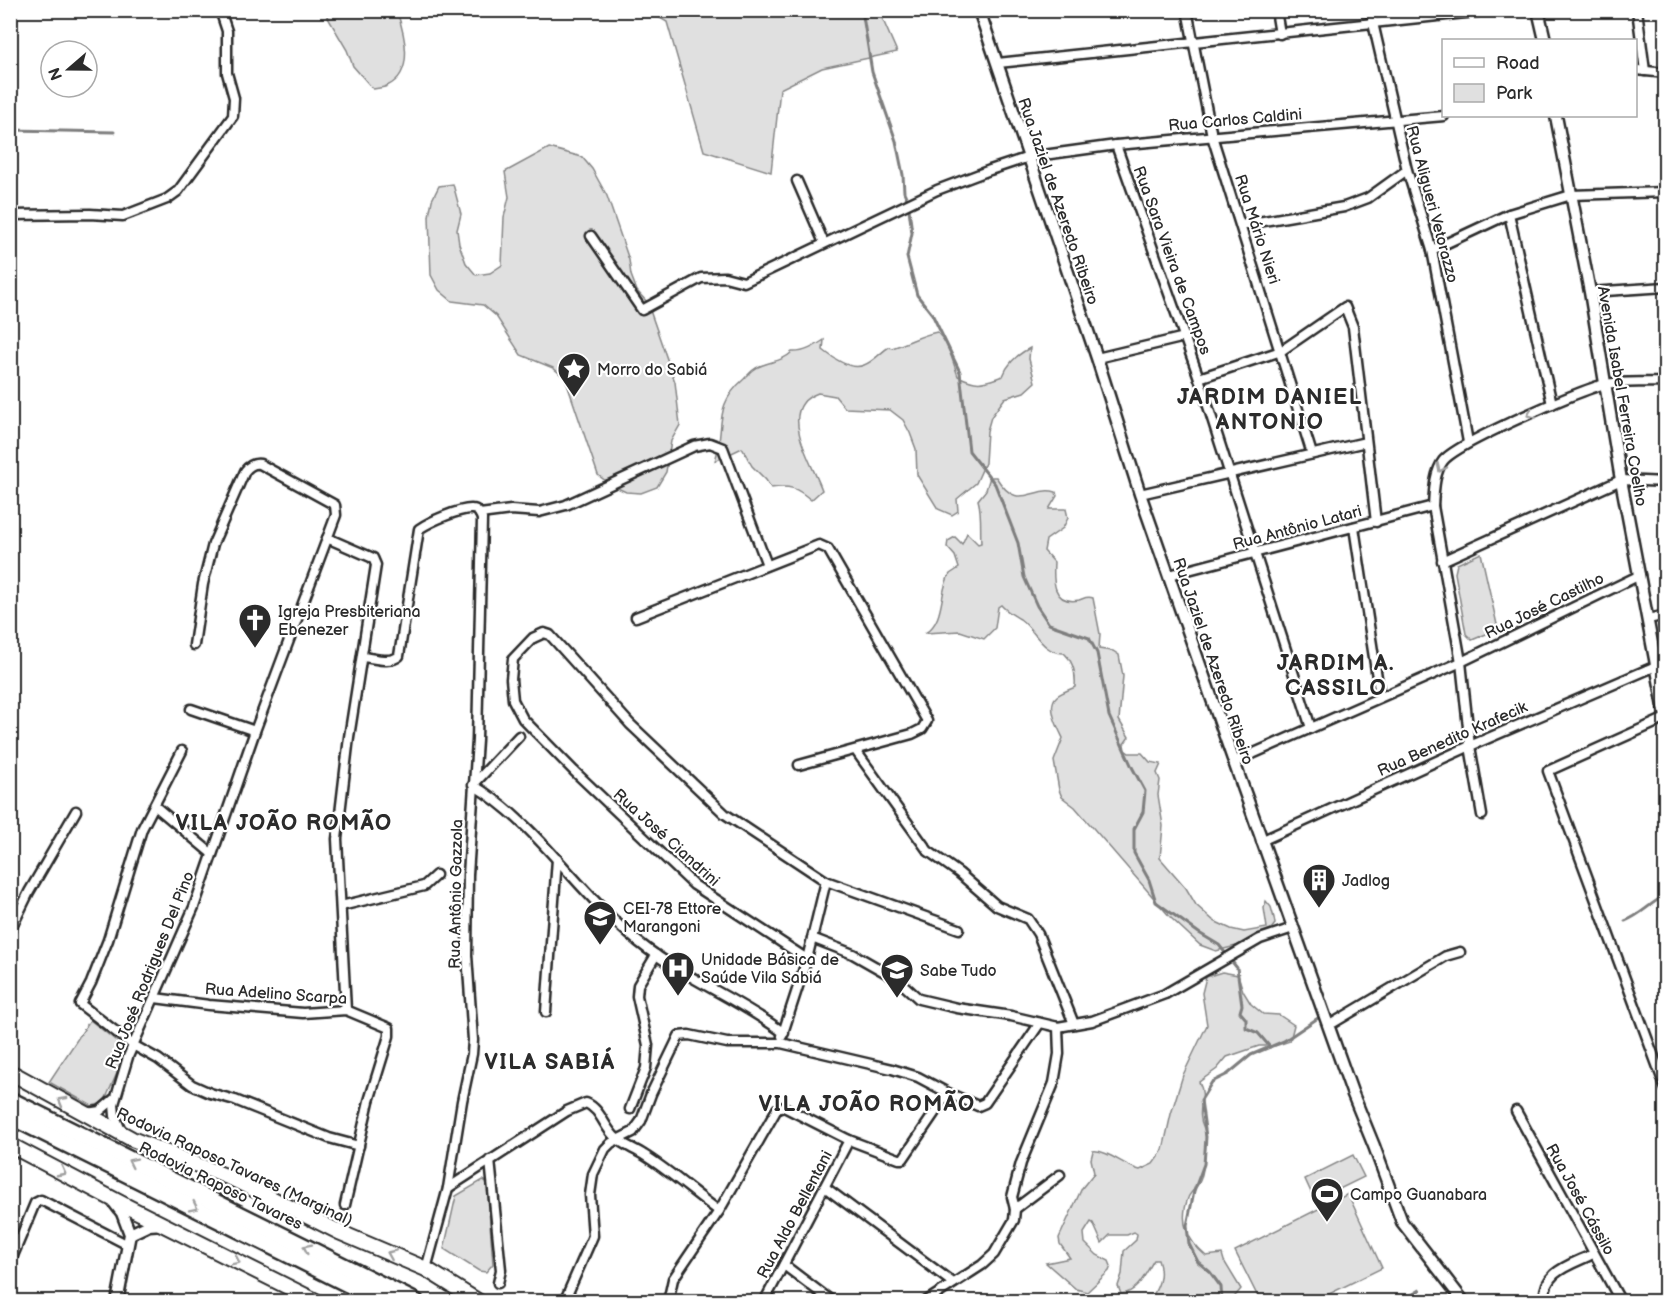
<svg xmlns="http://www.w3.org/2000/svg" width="1676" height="1312" viewBox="0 0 1676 1312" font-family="'Balsamiq Sans',sans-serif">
  <rect width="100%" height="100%" fill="#fff"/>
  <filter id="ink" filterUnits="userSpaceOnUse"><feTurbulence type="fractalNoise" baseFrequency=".0167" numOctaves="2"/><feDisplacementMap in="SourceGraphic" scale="12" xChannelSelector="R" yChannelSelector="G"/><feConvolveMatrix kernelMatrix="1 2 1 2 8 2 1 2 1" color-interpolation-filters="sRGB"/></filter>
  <g filter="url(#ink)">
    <!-- green -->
    <g fill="#e0e0e0" stroke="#868686" stroke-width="1.5">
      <path d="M324,11h73c7,22 19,62 -10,75 -4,2 -10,2 -14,3l-20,-23 -6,-16z"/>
      <polygon points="648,11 879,11 897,52 822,68 780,89 771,172 704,151 667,22"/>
      <polygon points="549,148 582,157 592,169 607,196 629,260 631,275 637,291 647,302 675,382 680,425 671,441 666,472 657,487 641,493 626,492 611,485 598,475 565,378 553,368 521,355 496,316 483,305 452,301 439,290 431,275 429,216 432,200 439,186 453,184 461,214 457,230 459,244 466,263 476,275 490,273 502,265 504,217 509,197 505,172"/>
      <path d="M937,332l10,12 11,32c21,10 24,7 45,0 5,-13 15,-22 27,-28l-1,11 6,23 -11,10 -19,6 -14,19 -4,14 -2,32 -9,20 -19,16 1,12 -6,4 -14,-6 -21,-34 -1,-26 -6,-16 -7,-13 -13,-10 -45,-2 -10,-12 -17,-3c-5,2 -12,5 -15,10 -17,22 11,64 19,87l-11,10c-14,-12 -21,-15 -40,-12l-5,-8 -14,-14 -10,-18 -27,13c11,-35 -3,-54 29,-82 4,-4 9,-10 14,-12 12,-6 24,-5 34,-15 12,1 23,-6 32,-12l-1,10c10,8 28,21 41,15 9,-3 17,-13 25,-18l3,1c16,-5 29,-13 45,-16z"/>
      <path d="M990,477h6c23,37 35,8 60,15l1,4 -8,13h17l2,9 -5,10 -17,12 -2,11 10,11c-1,18 -2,43 25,38 6,-2 8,-4 14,-2l7,36 -1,15 14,2 6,4 4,21 -4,44 10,17 -5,7 1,6 4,3h13l8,9 11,2 -4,9 3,7 -2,15 5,31 -3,32 26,30 10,17 18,16 17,8 13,3 23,-4 -3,-20 2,-7 5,6 3,11 1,6 -4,5 -31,16 -24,6 -16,-6 -29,-27 -96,-111 -13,-10 -3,-7 -5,-29 9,-23c-5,-10 -17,-33 -6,-42 5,-4 12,-6 18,-9 1,-13 -1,-25 -11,-34 -21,1 -29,-23 -44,-34 -8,-5 -13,-7 -19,-14l-3,2 -3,21 -11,11 -24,-8 -35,2c21,-12 14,-45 25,-59 3,-2 6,-4 9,-6l-4,-12 -8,-9 1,-6 7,-4 7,7 5,-11 11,11 3,-1c-1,-13 1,-31 -3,-43l8,-10z"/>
      <polygon points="1481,553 1498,629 1472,640 1466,634 1455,573 1457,564"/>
      <path d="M1222,972l16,3 5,16 8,13 12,10 16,1 15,10 -4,16 -15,5h-16l-32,11 -10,12 -18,13c8,15 -1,24 2,37 0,4 3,8 4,13 2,10 -1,42 -6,51 -3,6 -9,9 -11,15 -9,24 -1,42 18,58l16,-2 2,7 17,28 -10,12h-81c8,-14 14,-25 8,-41h-4c-9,14 -15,32 -33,34l-3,-8 4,-12 2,-23 12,-11 1,-6 -3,-2 -7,3h-17l-8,8 -9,-20 -2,-1 -7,11 1,10 12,12 12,6 2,5 -2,5 -22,21 -11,-3 -30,-26 24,-5 -10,-14 -1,-6 23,-50 12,-15 -3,-14 2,-8c13,-2 33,16 47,19l13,-6 10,-14 8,-36 12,-39 24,-50 -5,-32 4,-16z"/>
      <polygon points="90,1020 120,1044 125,1051 123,1060 105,1100 100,1104 92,1106 49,1082"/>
      <polygon points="1353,1155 1364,1177 1315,1201 1305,1179"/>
      <polygon points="483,1180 487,1182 493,1264 486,1272 479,1271 444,1249 456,1196"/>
      <polygon points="1348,1194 1382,1268 1315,1301 1260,1301 1235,1251"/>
    </g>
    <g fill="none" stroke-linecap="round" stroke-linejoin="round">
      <!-- stream -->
      <g stroke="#7e7e7e" stroke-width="3">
        <polyline points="862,10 872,72 896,141 903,175 904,192 908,201 912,233 907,257 917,295 932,314 960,372 969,451 995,484 1018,543 1024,577 1037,606 1049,624 1089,638 1097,653 1109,716 1132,767 1145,791 1143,812 1134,829 1134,853 1149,880 1156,902 1199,933 1219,945 1237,968 1242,1005 1240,1012 1246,1019 1246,1028 1258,1033 1270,1047"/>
        <polyline points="10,130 114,132"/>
        <path d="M1625,921c16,-6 25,-18 41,-26"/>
        <polyline points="1222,1302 1221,1287 1210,1272 1198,1262 1189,1244 1187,1226 1194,1191 1204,1164 1206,1137 1201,1100 1212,1082 1228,1074 1251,1055 1284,1041 1318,1018"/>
        <polyline points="1400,1302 1420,1290"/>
      </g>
      <!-- minor casing -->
      <g stroke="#2b2b2b" stroke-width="13">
        <g id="minor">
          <polyline points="1187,10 1212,136 1312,454"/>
          <polyline points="1276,10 1280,34"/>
          <polyline points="1370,10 1407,170 1432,250 1468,442"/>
          <polyline points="1637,10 1645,71"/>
          <polyline points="998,63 1494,10"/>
          <polyline points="1636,70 1666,73"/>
          <polyline points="1116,145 1199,378 1311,728"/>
          <polyline points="797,181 824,243"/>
          <polyline points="1509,214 1552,404"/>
          <polyline points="10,215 90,214 123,216 167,199 178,191 233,116 234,98 227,73 227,31 220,10"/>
          <polyline points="1241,225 1344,207 1368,198 1407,170"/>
          <polyline points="591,236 642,310 701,278 725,277 744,282 937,190 990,170 1029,157 1116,145 1444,116"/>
          <polyline points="1432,250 1509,214 1571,195 1666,192"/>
          <polyline points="1590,292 1666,287"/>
          <polyline points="1097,358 1185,337"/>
          <polyline points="1199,378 1281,351 1345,307 1353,327 1376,522"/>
          <polyline points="1140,494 1366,442"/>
          <polyline points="480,514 511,510 539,512 566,505 694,446 710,443 723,448 767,565"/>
          <polyline points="1354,527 1380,697"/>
          <polyline points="327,538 373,558 376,565 349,737 337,839 346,1010"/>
          <polyline points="1442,561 1621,480 1666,482"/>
          <polyline points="1169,575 1433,506"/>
          <polyline points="636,617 819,545 828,549 927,721 922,729 912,734 799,765"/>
          <polyline points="1648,619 1666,615"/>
          <path d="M363,657c11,1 27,7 36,-1l20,-127c10,-7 41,-21 53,-20 5,0 5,2 8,5"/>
          <polyline points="191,709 255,731"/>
          <polyline points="1666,718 1548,771 1666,1089"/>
          <path d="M519,736l-46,49c63,38 101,102 156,149 46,41 106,62 155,99"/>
          <polyline points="182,751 142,829 108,940 91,983 80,1004 133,1045 158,1059 192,1085 210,1093 235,1100 329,1138 359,1146"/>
          <polyline points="856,751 928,851 959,873 997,906 1028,919 1038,934 1074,1024"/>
          <polyline points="1234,762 1461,662 1640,575"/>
          <polyline points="155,806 211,853"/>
          <path d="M1482,815l-12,-69 -9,-84 -28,-156c1,-14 1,-33 10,-45 14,-18 137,-71 162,-77 19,-3 41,-1 61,-2"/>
          <polyline points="1261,841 1470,746 1656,666"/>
          <polyline points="341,906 424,886 436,875"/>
          <polyline points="10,931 29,892 76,811"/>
          <polyline points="812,938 853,954 897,979 919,999 957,1008 1011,1016 1058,1027 1092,1021 1165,994 1260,939 1293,928"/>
          <polyline points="807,959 694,885 574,771 523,719 513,700 511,679 513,659 533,638 544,633 550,635 630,724 725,814 826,881 959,929"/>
          <polyline points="155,998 209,1005 303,1013 346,1010 389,1028 389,1036 369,1101 345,1205"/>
          <polyline points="546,1012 557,859"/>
          <polyline points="1328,1026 1446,956 1460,952"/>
          <polyline points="782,1036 807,959 826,881"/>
          <polyline points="630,1109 646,1068 648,1045 637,996 638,985 656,955"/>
          <polyline points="1516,1111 1621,1302"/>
          <polyline points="87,1113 100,1111 114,1099"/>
          <path d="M122,1133l-7,-17 -1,-12 14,-47 66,-150 61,-176 81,-216 -1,-10 -75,-41c-7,-1 -11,2 -15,7l-32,73 -10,40 -9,61"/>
          <polyline points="490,1160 501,1270 498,1283"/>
          <path d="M448,1188l119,-77 19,-8c15,6 18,25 30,35 7,7 19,11 28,17 26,16 50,38 75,56"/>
          <polyline points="826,1188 953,1283"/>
          <polyline points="1015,1209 1060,1175"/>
          <polyline points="10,1263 35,1203 41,1200 128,1245"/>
          <polyline points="784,1265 833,1302"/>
          <polyline points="426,1269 448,1188 462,1101 472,1054 473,1040 467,955 468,875 477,740 482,519 480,514"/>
          <polyline points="564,1302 593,1236 590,1195 593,1174 605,1149 611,1143 633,1132 641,1121 651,1094 679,1036 689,1035 727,1043 781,1043 892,1069 918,1077 948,1093"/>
          <polyline points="668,1302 673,1279 719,1211 777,1109 784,1107 849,1140 899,1159 903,1159 948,1093 978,1106 985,1103 1040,1023"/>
          <polyline points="764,1302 849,1140"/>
          <polyline points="925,1302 982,1265 994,1254 1014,1220 1015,1209 1012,1197 1021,1163 1054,1083 1059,1054 1058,1027"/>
          <path d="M1545,1302c-4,-31 26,-37 48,-48"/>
        </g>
      </g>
      <!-- tertiary casing -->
      <g stroke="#2b2b2b" stroke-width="15">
        <g id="tertiary">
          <polyline points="979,10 1097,358 1140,494 1234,762 1352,1092 1374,1146 1402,1222 1464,1302"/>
          <polyline points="1538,10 1545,40"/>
          <polyline points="1556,116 1590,292 1621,480 1666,717"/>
          <polyline points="112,1200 122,1213 130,1234 117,1302"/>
          <polyline points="130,1234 149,1225 163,1224"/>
        </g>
      </g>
      <!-- trunk casing -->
      <g stroke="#2b2b2b" stroke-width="18">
        <g id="trunk">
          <polyline points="10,1072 132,1139 233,1179 339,1232 426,1269 479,1302"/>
          <polyline points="10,1145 128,1207 318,1302"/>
        </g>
      </g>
      <!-- motorway casing -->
      <g stroke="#2b2b2b" stroke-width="20">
        <g id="motorway">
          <polyline points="10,1100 416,1302"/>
          <polyline points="10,1116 384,1302"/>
        </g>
      </g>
      <!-- minor -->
      <use href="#minor" stroke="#fff" stroke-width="8"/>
      <!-- tertiary -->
      <use href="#tertiary" stroke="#fff" stroke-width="10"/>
      <!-- trunk -->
      <use href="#trunk" stroke="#fff" stroke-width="14"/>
      <!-- motorway -->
      <use href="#motorway" stroke="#fff" stroke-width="15"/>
    </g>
    <!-- one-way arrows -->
    <defs><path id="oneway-chevron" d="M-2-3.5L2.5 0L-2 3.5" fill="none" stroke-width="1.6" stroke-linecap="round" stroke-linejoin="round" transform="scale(1.5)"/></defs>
    <g stroke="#a0a0a0">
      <use href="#oneway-chevron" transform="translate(1531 414) rotate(156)"/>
      <use href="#oneway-chevron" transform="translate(1441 468) rotate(115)"/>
      <use href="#oneway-chevron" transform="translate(62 1101) rotate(-150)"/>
      <use href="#oneway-chevron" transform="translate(132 1162) rotate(-154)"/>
      <use href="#oneway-chevron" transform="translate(62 1172) rotate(28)"/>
      <use href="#oneway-chevron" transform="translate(194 1207) rotate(26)"/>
      <use href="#oneway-chevron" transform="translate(307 1248) rotate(-154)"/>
      <use href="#oneway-chevron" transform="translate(391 1254) rotate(-157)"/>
      <use href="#oneway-chevron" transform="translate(236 1261) rotate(26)"/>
    </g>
  </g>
  <!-- icons -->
  <defs>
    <g id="sight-pin" transform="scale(1.725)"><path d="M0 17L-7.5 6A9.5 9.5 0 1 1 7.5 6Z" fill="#2b2b2b" stroke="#fff"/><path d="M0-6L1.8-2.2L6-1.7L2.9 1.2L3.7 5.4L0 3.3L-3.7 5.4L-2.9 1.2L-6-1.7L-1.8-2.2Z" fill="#fff"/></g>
    <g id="church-pin" transform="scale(1.725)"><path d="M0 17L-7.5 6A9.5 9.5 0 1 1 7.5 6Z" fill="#2b2b2b" stroke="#fff"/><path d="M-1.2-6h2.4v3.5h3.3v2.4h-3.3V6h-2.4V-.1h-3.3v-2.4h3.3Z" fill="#fff"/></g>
    <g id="building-pin" transform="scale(1.725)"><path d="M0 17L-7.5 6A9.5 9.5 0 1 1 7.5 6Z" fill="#2b2b2b" stroke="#fff"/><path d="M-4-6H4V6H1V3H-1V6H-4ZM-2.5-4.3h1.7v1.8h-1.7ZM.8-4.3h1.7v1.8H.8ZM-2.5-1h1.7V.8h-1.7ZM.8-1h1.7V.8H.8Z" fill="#fff"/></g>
    <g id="school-pin" transform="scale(1.725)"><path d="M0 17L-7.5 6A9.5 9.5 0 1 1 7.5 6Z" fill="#2b2b2b" stroke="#fff"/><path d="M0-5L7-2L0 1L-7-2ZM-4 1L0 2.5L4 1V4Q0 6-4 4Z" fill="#fff"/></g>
    <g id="hospital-pin" transform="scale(1.725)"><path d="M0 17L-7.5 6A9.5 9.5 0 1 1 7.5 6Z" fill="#2b2b2b" stroke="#fff"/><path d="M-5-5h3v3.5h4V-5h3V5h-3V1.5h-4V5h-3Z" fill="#fff"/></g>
    <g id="stadium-pin" transform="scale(1.725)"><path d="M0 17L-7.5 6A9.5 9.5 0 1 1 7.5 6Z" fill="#2b2b2b" stroke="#fff"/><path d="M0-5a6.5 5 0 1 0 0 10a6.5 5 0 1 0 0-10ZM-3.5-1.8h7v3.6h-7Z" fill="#fff"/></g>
  </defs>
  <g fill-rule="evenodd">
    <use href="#sight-pin" x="574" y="369"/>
    <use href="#church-pin" x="255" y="620"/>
    <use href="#building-pin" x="1319" y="880"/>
    <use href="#school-pin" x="600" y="917"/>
    <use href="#hospital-pin" x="678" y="968"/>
    <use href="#school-pin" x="897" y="970"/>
    <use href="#stadium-pin" x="1327" y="1194"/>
  </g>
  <g text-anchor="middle" stroke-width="4.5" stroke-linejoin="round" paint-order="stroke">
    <!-- street labels -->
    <g font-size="16" fill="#2b2b2b" stroke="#fff">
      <text transform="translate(1235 119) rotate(-5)" y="6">Rua Carlos Caldini</text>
      <text transform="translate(1059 201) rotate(71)" y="6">Rua Jaziel de Azeredo Ribeiro</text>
      <text transform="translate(1433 204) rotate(75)" y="6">Rua Aligueri Vetorazzo</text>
      <text transform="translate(1258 229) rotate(72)" y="6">Rua Mário Nieri</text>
      <text transform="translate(1173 260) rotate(70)" y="6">Rua Sara Vieira de Campos</text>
      <text transform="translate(1623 396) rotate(80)" y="6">Avenida Isabel Ferreira Coelho</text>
      <text transform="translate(1297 527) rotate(-15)" y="6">Rua Antônio Latari</text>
      <text transform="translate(1544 605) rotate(-26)" y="6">Rua José Castilho</text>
      <text transform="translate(1214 661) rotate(71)" y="6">Rua Jaziel de Azeredo Ribeiro</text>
      <text transform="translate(1452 738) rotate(-24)" y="6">Rua Benedito Krafecik</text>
      <text transform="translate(667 837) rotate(42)" y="6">Rua José Ciandrini</text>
      <text transform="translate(455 894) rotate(-89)" y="6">Rua Antônio Gazzola</text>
      <text transform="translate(149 970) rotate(-68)" y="6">Rua José Rodrigues Del Pino</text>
      <text transform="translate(276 993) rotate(4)" y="6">Rua Adelino Scarpa</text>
      <text transform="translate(235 1166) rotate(25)" y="6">Rodovia Raposo Tavares (Marginal)</text>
      <text transform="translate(221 1185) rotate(26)" y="6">Rodovia Raposo Tavares</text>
      <text transform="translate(1581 1199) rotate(61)" y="6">Rua José Cássilo</text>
      <text transform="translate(794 1214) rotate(-62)" y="6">Rua Aldo Bellentani</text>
    </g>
    <!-- poi labels -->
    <g font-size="16" fill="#2b2b2b" stroke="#fff" text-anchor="start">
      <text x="597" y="375">Morro do Sabiá</text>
      <text x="278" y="617">Igreja Presbiteriana<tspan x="278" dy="18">Ebenezer</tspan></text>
      <text x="1342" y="886">Jadlog</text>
      <text x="623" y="914">CEI-78 Ettore<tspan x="623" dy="18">Marangoni</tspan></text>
      <text x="701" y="965">Unidade Básica de<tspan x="701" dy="18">Saúde Vila Sabiá</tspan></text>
      <text x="920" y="976">Sabe Tudo</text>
      <text x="1350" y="1200">Campo Guanabara</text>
    </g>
    <!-- district labels -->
    <g font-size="22" font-weight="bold" letter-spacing="1.5" fill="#2b2b2b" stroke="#fff">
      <text x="1270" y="404">JARDIM DANIEL<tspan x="1270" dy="25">ANTONIO</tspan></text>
      <text x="1336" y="670">JARDIM A.<tspan x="1336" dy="25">CASSILO</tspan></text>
      <text x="284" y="830">VILA JOÃO ROMÃO</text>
      <text x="550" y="1069">VILA SABIÁ</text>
      <text x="867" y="1111">VILA JOÃO ROMÃO</text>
    </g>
  </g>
  <!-- margin -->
  <rect width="1676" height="1312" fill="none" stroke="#fff" stroke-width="36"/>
  <rect x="18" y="18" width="1640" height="1276" fill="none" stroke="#2b2b2b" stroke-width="2" filter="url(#ink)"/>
  <!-- legend -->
  <rect x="1442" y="39" width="195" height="78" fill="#ffffff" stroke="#aaaaaa" stroke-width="1.5"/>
  <rect x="1454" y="58" width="30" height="9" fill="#ffffff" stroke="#aaaaaa" stroke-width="1.5"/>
  <text x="1496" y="69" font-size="18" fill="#2b2b2b">Road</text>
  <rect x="1454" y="84" width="30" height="18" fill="#e0e0e0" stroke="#aaaaaa" stroke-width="1.5"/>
  <text x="1496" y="99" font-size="18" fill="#2b2b2b">Park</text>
  <!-- north arrow -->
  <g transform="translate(69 69) rotate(250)"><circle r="28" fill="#ffffff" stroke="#aaaaaa" stroke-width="1.5"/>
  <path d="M0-4.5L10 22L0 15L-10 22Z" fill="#2b2b2b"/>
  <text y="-9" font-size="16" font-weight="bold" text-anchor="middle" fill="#2b2b2b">N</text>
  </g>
</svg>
